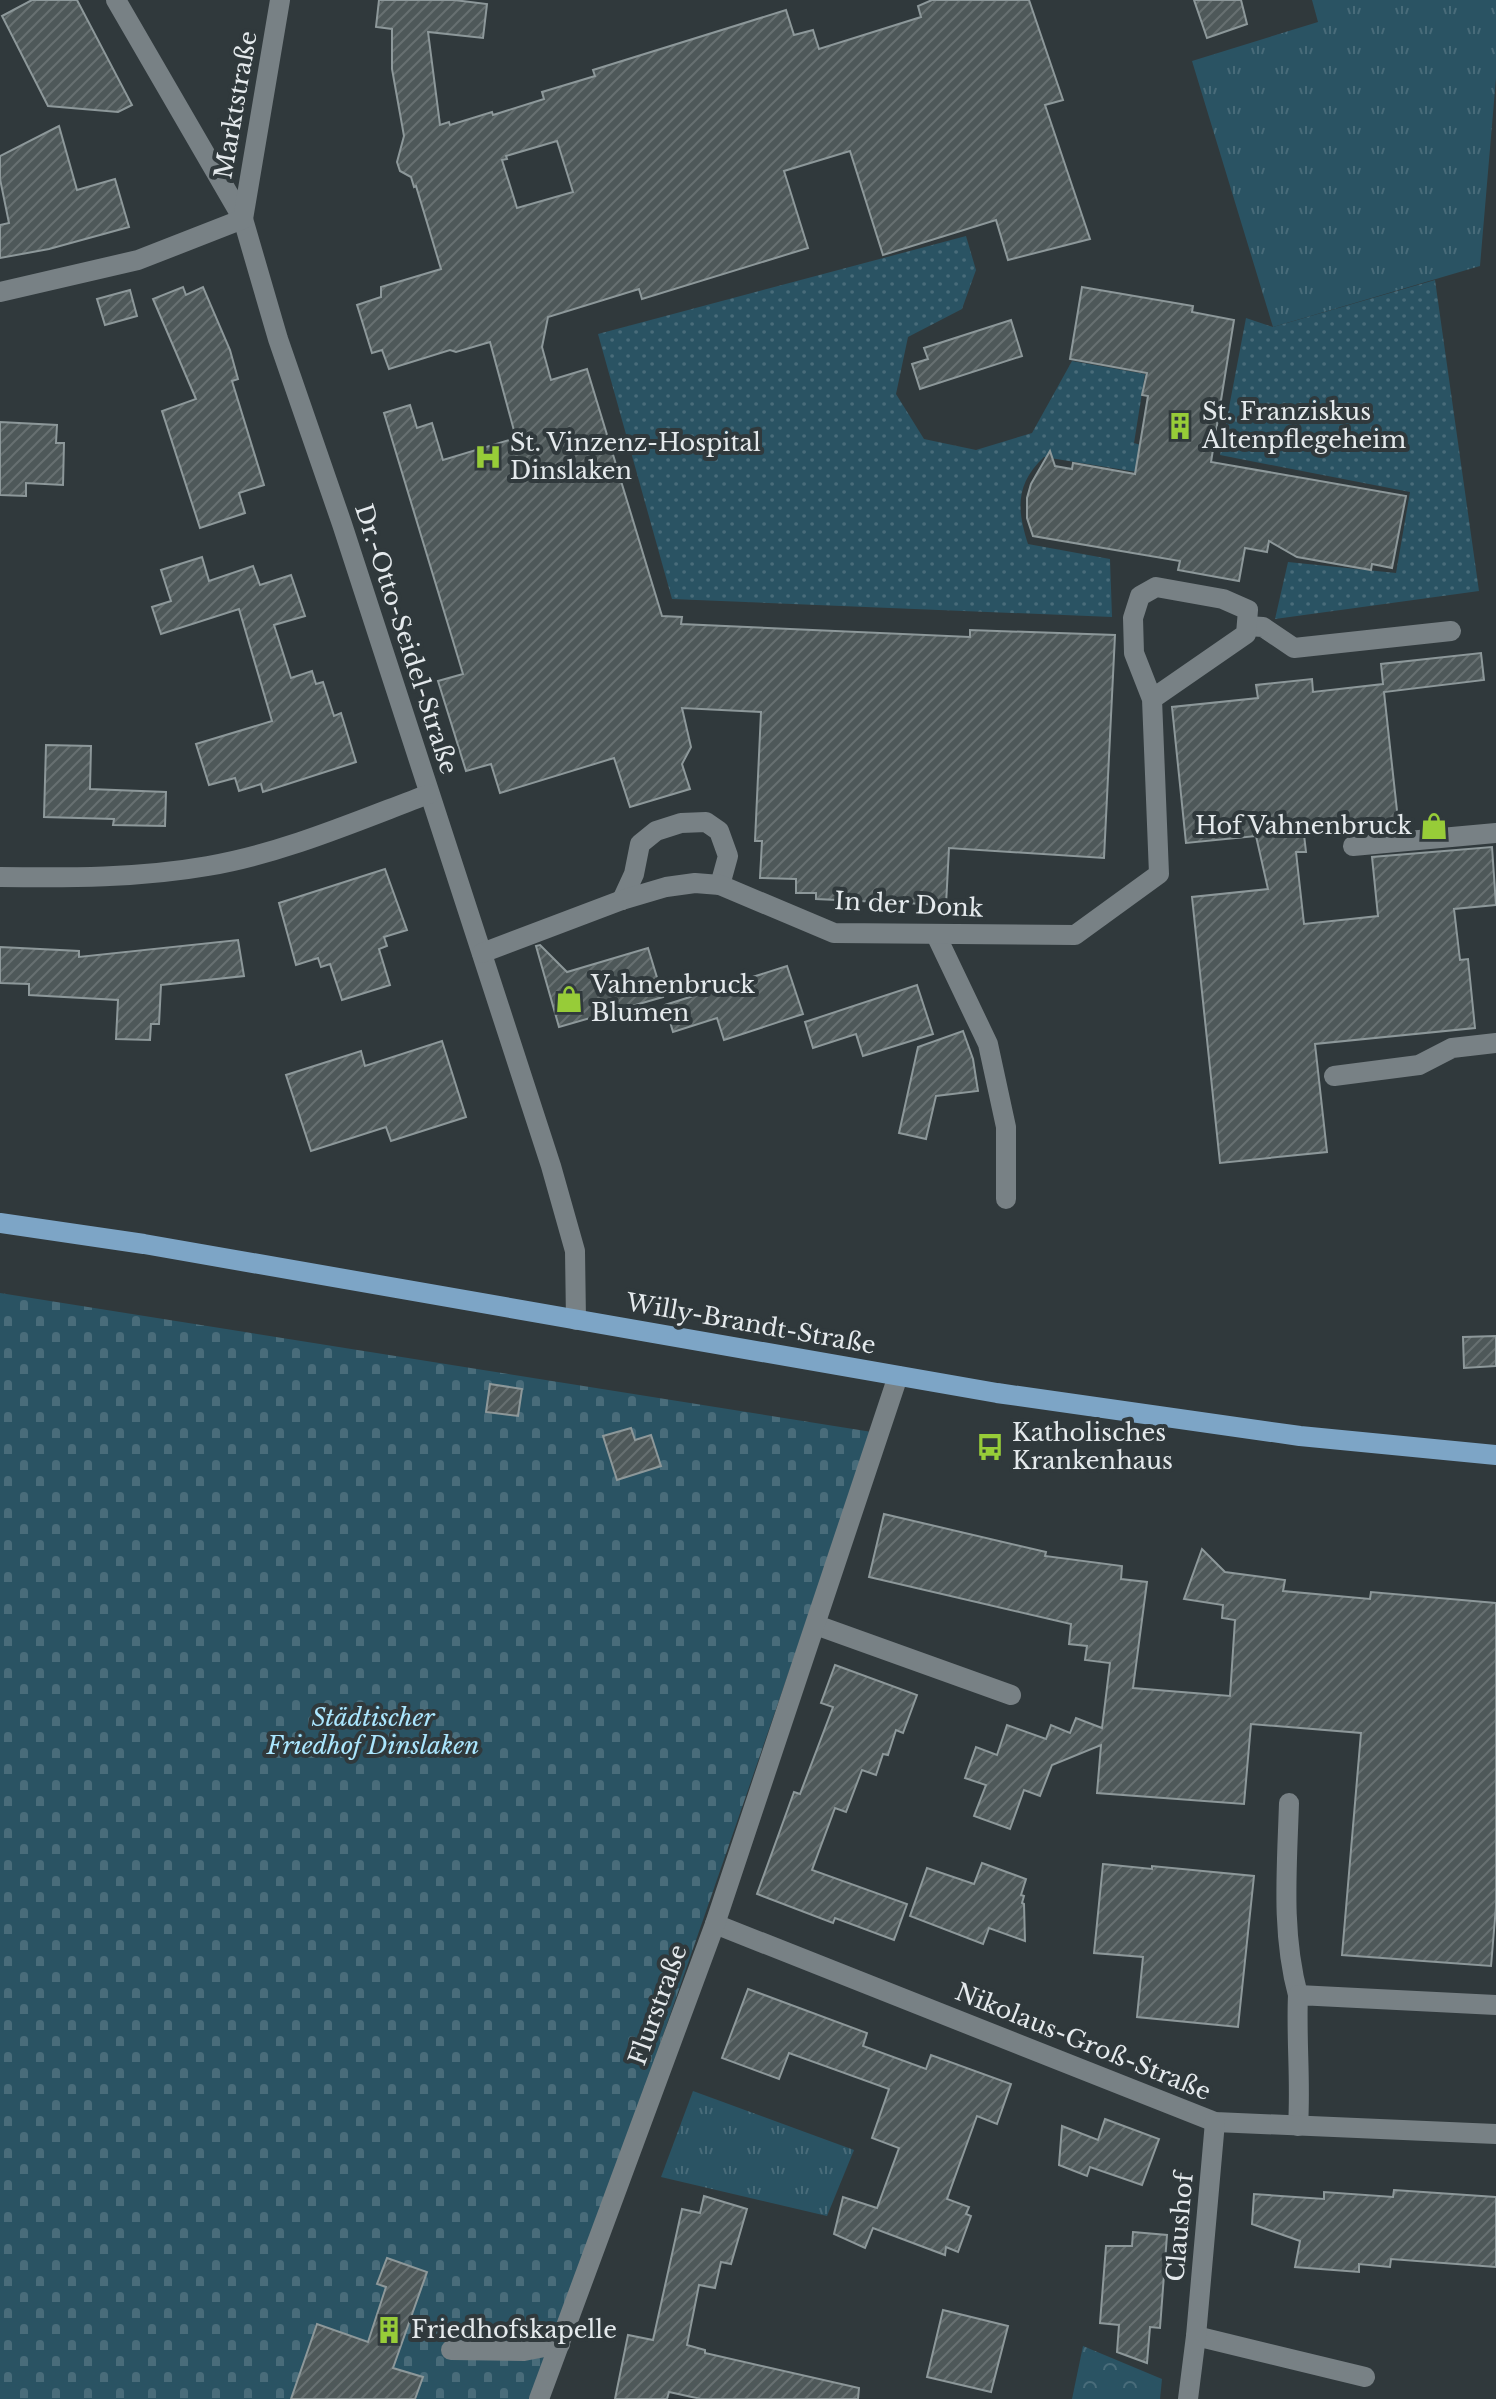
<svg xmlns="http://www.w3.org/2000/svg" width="1496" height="2399" viewBox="0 0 1496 2399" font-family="'Libre Baskerville',serif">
  <defs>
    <pattern id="grass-tufts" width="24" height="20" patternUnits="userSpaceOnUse" patternTransform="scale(2)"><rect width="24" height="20" fill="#2a5363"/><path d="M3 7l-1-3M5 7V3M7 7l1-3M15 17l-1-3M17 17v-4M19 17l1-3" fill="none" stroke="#496c7a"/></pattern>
    <pattern id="cemetery-stones" width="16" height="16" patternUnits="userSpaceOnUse" patternTransform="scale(2)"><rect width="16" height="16" fill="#2a5363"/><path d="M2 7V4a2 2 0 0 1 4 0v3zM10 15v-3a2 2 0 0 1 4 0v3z" fill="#496c7a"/></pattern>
    <pattern id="park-crowns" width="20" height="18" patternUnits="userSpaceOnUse" patternTransform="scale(2)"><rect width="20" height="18" fill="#2a5363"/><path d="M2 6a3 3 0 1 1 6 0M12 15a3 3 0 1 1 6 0" fill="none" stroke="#496c7a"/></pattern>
    <pattern id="garden-dots" width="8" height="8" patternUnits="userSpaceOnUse" patternTransform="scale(2)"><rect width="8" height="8" fill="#2a5363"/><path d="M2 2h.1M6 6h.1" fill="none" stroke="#496c7a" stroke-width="1.8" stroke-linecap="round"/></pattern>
    <pattern id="building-hatch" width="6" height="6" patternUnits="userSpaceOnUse" patternTransform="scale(2)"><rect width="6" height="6" fill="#4e5859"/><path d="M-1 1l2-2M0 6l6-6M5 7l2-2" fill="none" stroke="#677071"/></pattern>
  </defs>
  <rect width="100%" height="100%" fill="#30393c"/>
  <!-- grass -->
  <g fill="url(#grass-tufts)">
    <polygon points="1312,0 1496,0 1496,78 1480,266 1273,327 1192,61 1318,22"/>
    <polygon points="693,2091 854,2150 827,2216 661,2177"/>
  </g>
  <!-- cemetery -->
  <polygon fill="url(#cemetery-stones)" points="0,1293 872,1432 570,2304 532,2399 0,2399"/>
  <!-- park -->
  <polygon fill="url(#park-crowns)" points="1083,2346 1162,2379 1160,2399 1072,2399"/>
  <!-- garden -->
  <g fill="url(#garden-dots)">
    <path d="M966,236l10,34 -14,39 -54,28 -12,57 28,45 52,11 56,-17 40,-72 73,13 -11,69 14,4 -5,26 -99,-16c-29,27 -27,53 -16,87l82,15 2,58 -440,-18 -74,-265z"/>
    <polygon points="1435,280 1479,591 1275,619 1288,562 1396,573 1410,492 1220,455 1246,318 1273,327"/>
  </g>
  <!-- building -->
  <g fill="url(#building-hatch)" stroke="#8d989a" stroke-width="2" fill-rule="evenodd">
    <polygon points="32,0 77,0 132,105 118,112 48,106 2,16"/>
    <path d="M379,0h75l33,4 -4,34 -55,-6 12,93 9,-3 1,3 42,-13 1,3 51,-16 -2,-7 53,-16 -2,-6 193,-60 8,25 19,-5 6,19 102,-32 -3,-11 14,-6h97l34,100 -18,5 45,134 -82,21 -12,-40 -113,35 -33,-104 -66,20 24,77 -166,51 -3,-10 -91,28 -6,30 9,33 36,-11 75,247 20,1 -1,7 289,13v-7l145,5 -11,223 -155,-10 -3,57 -130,-6v-6h-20v-14l-36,-1 2,-37h-7l6,-129 -79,-4 9,39 -9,17 8,25 -60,18 -16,-49 -114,35 -9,-29 -25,7 -28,-90 25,-7 -79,-261 26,-8 7,23 15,-5 11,37 73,-22 -26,-96 -34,10 -6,-2 -61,19 -7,-19 -10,3 -15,-48 24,-8v-10l60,-18 -25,-83 -2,1 -3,-10 -11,-6 -3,-9 7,-26 -12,-67v-40l-16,-2zM557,141l16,51 -56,16 -15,-48 5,-1 -1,-3z"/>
    <polygon points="1194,0 1241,0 1247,24 1207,38"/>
    <polygon points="59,126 77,190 115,179 129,227 49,249 0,258 0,225 9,223 0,179 0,156"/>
    <polygon points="183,287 186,295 203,287 230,350 238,379 232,381 264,485 239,493 245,513 200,528 162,411 196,399 153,299"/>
    <polygon points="1082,287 1193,306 1192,312 1234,320 1211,462 1406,496 1392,568 1372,564 1371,570 1297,557 1269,541 1267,552 1245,548 1239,581 1178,570 1180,561 1033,536 1027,518 1027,498 1031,484 1050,451 1055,466 1072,469 1073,463 1135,474 1148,396 1142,395 1147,373 1070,359"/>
    <polygon points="130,290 137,316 105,325 97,299"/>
    <polygon points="1011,320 1022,356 920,389 912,364 928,359 924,348"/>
    <polygon points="0,422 57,425 56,443 64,443 63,485 26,483 26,496 0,495"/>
    <polygon points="202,557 209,581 253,566 260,585 291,575 305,616 274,625 291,678 312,671 316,684 323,682 334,716 341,713 356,762 263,792 261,784 239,791 235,778 209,785 196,744 272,721 239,609 161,634 152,607 171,601 161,570"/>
    <polygon points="1481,653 1484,680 1384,692 1399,829 1369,831 1368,819 1303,826 1306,852 1296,852 1304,924 1378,916 1372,857 1492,847 1496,905 1454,909 1460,960 1468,959 1475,1028 1315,1044 1327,1152 1220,1163 1192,897 1268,889 1256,836 1186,843 1172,707 1258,698 1256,685 1312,679 1313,692 1383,684 1381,664"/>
    <polygon points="46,745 91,746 90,789 166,792 165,826 113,825 114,819 44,817"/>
    <polygon points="385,869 407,930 384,937 387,946 379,949 390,985 342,1000 330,964 321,967 318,958 296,965 279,903"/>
    <polygon points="238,940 244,976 161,985 159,1024 151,1024 150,1040 116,1039 118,1000 29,995 29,984 0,983 0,947 79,951 79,957"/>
    <polygon points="540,945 567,972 648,948 663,997 559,1027 536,946"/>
    <polygon points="787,966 803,1014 724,1040 717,1018 673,1032 665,1005"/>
    <polygon points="917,985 933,1034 863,1056 856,1034 813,1048 805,1022"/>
    <polygon points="963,1031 973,1059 978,1091 936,1096 926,1139 899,1133 918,1047"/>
    <polygon points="442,1041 466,1117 391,1141 386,1127 311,1151 286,1075 361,1051 365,1066"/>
    <polygon points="1496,1336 1496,1366 1464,1368 1463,1337"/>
    <polygon points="490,1384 522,1389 518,1416 486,1412"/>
    <polygon points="631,1428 635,1440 651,1435 661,1466 617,1480 603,1436"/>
    <polygon points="884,1514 1046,1552 1045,1556 1122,1566 1121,1579 1147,1582 1133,1688 1230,1696 1235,1620 1222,1618 1223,1605 1184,1599 1202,1549 1225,1572 1285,1580 1283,1591 1370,1599 1371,1592 1496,1603 1496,1907 1491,1966 1342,1955 1361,1733 1251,1724 1244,1804 1097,1793 1101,1745 1052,1765 1040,1796 1024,1790 1010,1829 974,1816 986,1785 965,1778 976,1747 997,1755 1007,1725 1046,1739 1051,1725 1070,1733 1076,1718 1102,1728 1110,1663 1085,1660 1087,1646 1069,1644 1071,1624 869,1577"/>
    <polygon points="835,1665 917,1695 903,1733 896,1730 888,1755 883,1754 876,1775 862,1770 846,1812 835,1808 812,1870 907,1904 894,1940 835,1918 833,1923 757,1894 794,1792 800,1794 833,1707 821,1703"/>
    <polygon points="982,1863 1026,1879 1021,1895 1024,1896 1022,1903 1024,1904 1025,1941 989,1928 983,1944 910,1916 927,1868 974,1884"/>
    <polygon points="1103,1864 1152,1869 1152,1866 1254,1876 1238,2027 1137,2017 1143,1957 1094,1953"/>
    <polygon points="748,1989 867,2033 863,2046 926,2069 931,2055 1011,2084 997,2124 977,2116 947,2199 969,2207 966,2214 971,2216 958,2252 946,2247 945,2255 873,2228 865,2248 834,2234 843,2197 877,2208 899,2148 872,2138 889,2089 789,2053 779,2079 722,2058"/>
    <polygon points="1105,2119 1159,2139 1142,2185 1090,2167 1087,2176 1059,2165 1062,2126 1098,2140"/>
    <polygon points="1394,2190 1496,2197 1496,2267 1391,2259 1390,2267 1359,2264 1359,2272 1295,2267 1300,2241 1252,2224 1254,2194 1324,2199 1324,2192 1393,2197"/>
    <polygon points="704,2196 747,2209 731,2264 721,2262 715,2288 699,2285 687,2345 705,2350 705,2353 859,2388 858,2399 701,2399 669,2392 667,2399 615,2399 628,2335 653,2340 682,2209 700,2213"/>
    <polygon points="1133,2232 1167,2235 1160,2328 1150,2327 1147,2363 1117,2352 1119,2325 1100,2323 1106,2246 1132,2246"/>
    <polygon points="387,2258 427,2272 393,2368 423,2377 415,2399 291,2399 317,2324 368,2342 386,2287 377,2284"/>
    <polygon points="943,2310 1008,2326 991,2392 927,2377"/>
  </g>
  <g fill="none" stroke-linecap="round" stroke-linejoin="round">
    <!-- lane -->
    <g stroke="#788185" stroke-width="20">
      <polyline points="1247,626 1263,627 1294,648 1451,631"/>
      <polyline points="1353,846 1496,833"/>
      <polyline points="622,900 634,874 640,844 656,831 681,823 706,822 719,831 728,856 720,885"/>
      <polyline points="936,935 988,1044 1006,1127 1006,1199"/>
      <polyline points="1334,1076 1419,1065 1452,1048 1496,1043"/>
      <polyline points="816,1625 1011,1695"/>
      <path d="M1289,1803c-2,65 -8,129 9,192"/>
      <path d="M1298,2126c3,-44 -2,-87 0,-131l198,10"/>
      <polyline points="1196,2336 1365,2377"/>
      <polyline points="451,2350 524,2351 560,2344"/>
    </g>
    <!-- street -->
    <g stroke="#788185" stroke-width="20">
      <polyline points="116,0 243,219 278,339 342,524 551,1166 575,1251 576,1320"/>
      <polyline points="0,292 138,260 243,219 280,0"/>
      <path d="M0,877c69,1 140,1 208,-11 76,-13 149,-45 221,-72"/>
      <polyline points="482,953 622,900 666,887 695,883 720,885 834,933 1075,935 1159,874 1152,699 1134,653 1133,618 1140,596 1156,587 1223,599 1248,610 1246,634 1152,699"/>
      <polyline points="715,1924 1215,2122 1496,2134"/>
      <polyline points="539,2399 715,1924 898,1376"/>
      <polyline points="1188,2399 1196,2336 1215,2122"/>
    </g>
    <!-- primary -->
    <polyline stroke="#7da5c6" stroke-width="20" points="0,1223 144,1244 997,1393 1300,1436 1496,1455"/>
  </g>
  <!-- icons -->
  <defs>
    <g id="building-bare" transform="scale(2.16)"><path d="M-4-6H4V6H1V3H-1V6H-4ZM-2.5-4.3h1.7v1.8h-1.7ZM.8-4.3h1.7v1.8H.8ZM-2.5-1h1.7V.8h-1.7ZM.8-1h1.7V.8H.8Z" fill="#97cc38" stroke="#30393c" stroke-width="2.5" paint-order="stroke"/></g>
    <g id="hospital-bare" transform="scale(2.16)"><path d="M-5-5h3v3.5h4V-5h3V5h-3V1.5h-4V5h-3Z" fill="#97cc38" stroke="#30393c" stroke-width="2.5" paint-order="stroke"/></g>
    <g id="shop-bare" transform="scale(2.16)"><path d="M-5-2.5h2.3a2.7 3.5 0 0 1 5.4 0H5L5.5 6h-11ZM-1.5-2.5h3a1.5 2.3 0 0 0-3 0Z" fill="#97cc38" stroke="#30393c" stroke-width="2.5" paint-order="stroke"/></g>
    <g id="bus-bare" transform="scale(2.16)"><path d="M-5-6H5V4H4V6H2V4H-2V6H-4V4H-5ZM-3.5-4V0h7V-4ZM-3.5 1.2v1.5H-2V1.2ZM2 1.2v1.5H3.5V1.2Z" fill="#97cc38" stroke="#30393c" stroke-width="2.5" paint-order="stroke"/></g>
  </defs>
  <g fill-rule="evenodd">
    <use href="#building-bare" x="1180" y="426"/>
    <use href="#hospital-bare" x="488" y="457"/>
    <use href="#shop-bare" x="1434" y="826"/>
    <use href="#shop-bare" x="569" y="999"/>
    <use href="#bus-bare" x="990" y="1447"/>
    <use href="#building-bare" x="389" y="2330"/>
  </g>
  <g text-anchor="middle" stroke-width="8" stroke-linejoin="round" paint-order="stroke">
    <!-- street labels -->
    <g font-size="24" fill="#e4e9ec" stroke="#30393c">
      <text transform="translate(236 105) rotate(-80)" y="8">Marktstraße</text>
      <text transform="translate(406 639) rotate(72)" y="8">Dr.-Otto-Seidel-Straße</text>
      <text transform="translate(909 905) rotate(3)" y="8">In der Donk</text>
      <text transform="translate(751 1324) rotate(10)" y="8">Willy-Brandt-Straße</text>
      <text transform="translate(658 2005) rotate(-70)" y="8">Flurstraße</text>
      <text transform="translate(1083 2042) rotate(22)" y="8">Nikolaus-Groß-Straße</text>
      <text transform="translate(1180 2227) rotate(-85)" y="8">Claushof</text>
    </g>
    <!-- poi labels -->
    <g font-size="24" fill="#e4e9ec" stroke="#30393c" text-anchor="start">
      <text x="1202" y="420">St. Franziskus<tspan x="1202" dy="28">Altenpflegeheim</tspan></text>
      <text x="510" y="451">St. Vinzenz-Hospital<tspan x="510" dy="28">Dinslaken</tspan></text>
      <text x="1412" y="834" text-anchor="end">Hof Vahnenbruck</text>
      <text x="591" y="993">Vahnenbruck<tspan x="591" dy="28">Blumen</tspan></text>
      <text x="1012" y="1441">Katholisches<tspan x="1012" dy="28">Krankenhaus</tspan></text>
      <text x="411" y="2338">Friedhofskapelle</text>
    </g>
    <!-- park labels -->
    <g font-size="24" font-style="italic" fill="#abe6fe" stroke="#30393c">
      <text x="373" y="1726">Städtischer<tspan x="373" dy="28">Friedhof Dinslaken</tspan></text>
    </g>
  </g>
</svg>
